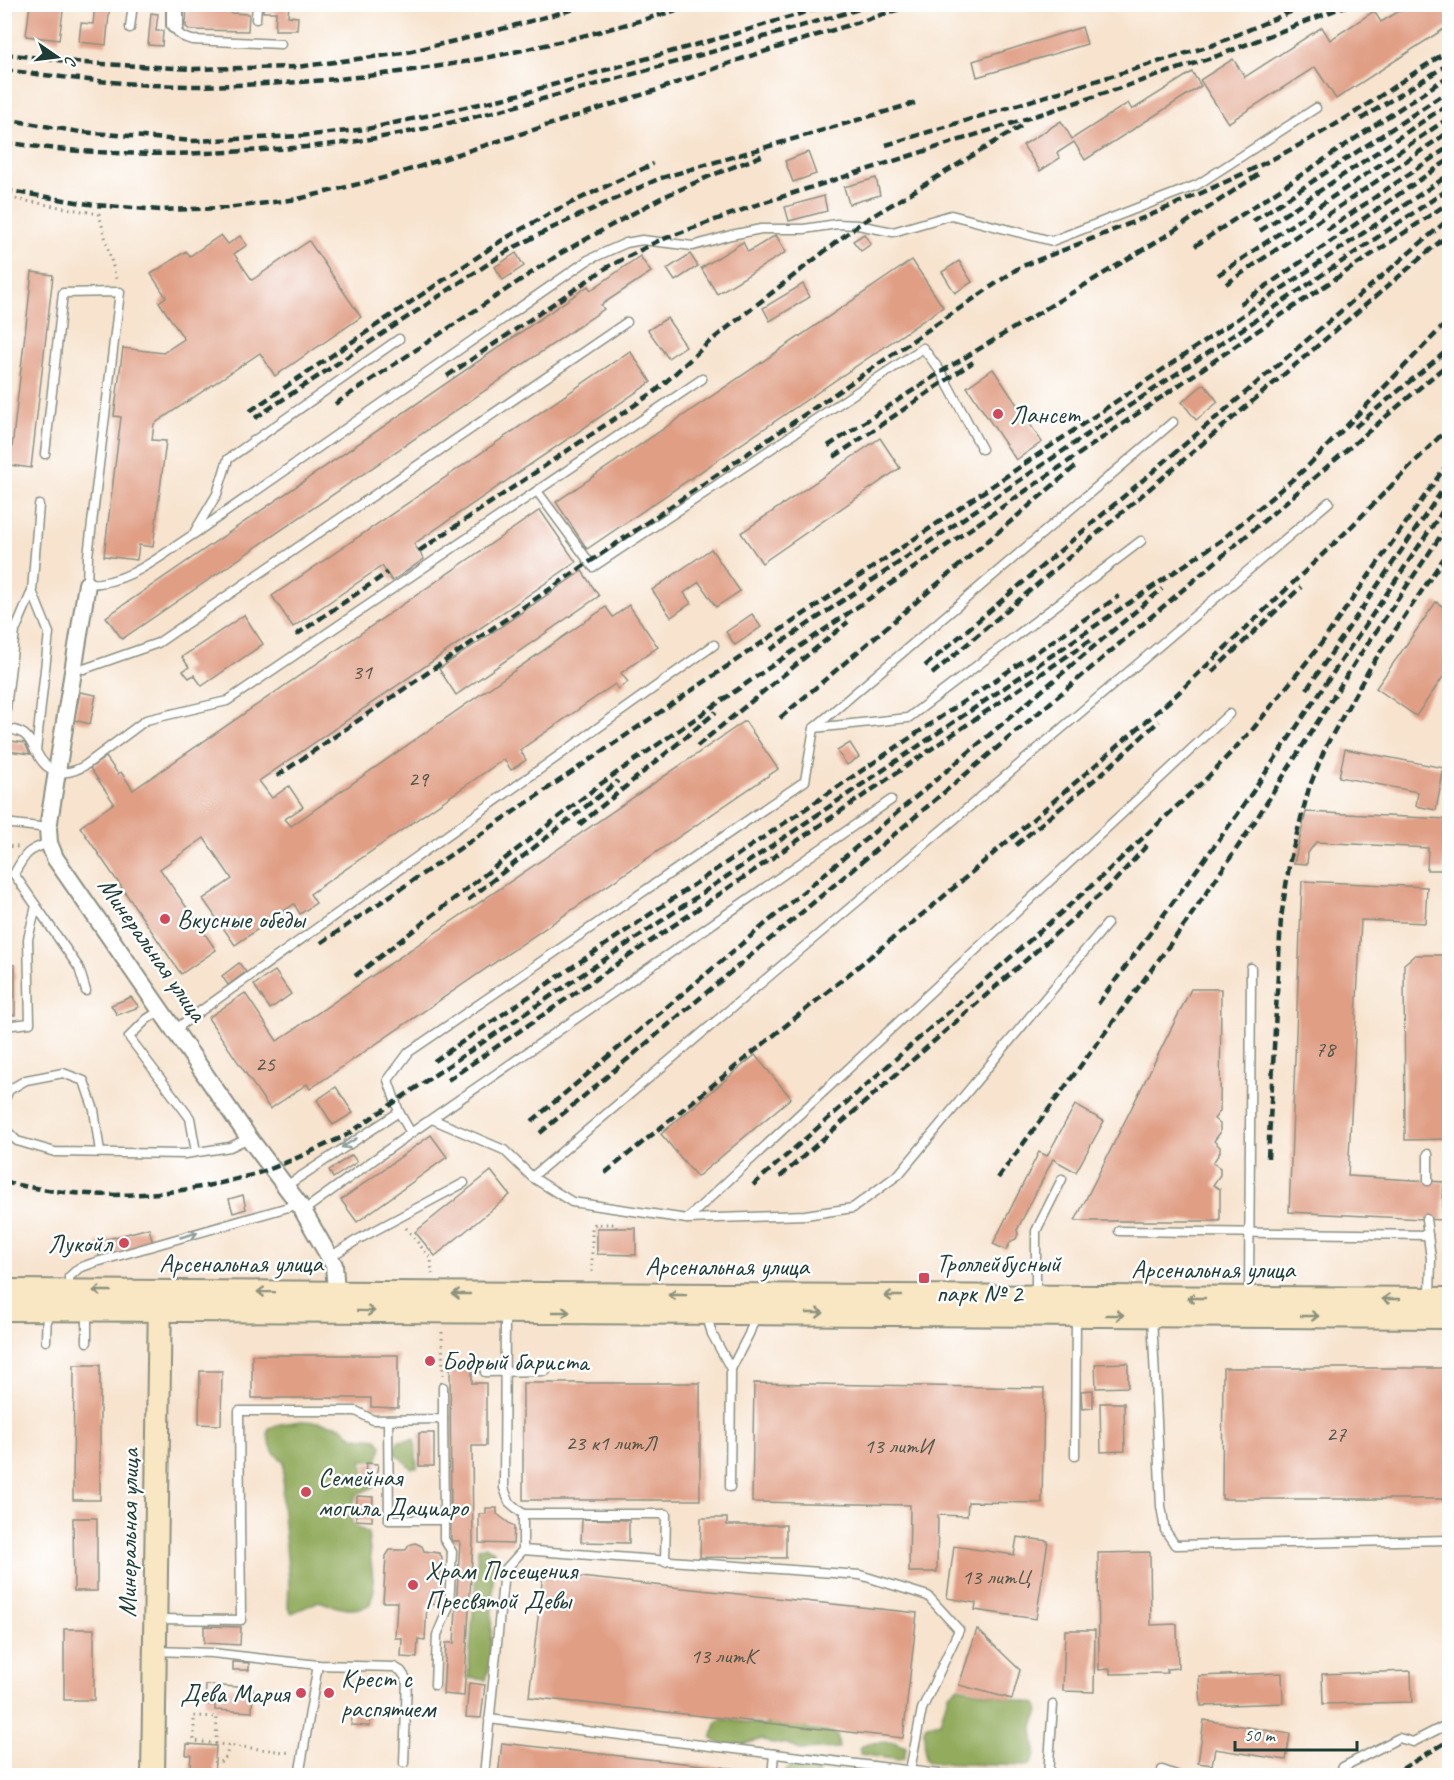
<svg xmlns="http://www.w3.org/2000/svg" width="1454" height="1780" viewBox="0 0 1454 1780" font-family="Caveat,sans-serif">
  <rect width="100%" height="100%" fill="#fff"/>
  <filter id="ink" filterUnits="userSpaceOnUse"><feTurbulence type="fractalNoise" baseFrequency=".0167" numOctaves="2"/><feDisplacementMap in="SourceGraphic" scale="12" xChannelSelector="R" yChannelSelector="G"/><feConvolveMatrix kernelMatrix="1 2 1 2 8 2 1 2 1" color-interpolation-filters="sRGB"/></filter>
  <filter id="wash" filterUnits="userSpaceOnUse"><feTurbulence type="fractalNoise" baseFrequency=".008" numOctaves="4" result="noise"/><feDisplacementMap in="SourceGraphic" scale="24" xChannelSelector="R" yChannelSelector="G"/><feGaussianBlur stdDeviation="1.35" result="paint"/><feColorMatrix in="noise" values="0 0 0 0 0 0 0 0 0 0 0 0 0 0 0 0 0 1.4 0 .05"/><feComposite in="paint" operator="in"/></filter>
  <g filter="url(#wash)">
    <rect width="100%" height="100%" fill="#f7e3ce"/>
    <!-- forest -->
    <g fill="#92ab5d" stroke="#587448" stroke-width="1.5">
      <path d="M302,1421l17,1 22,4 12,11 24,2 5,7 -5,15 -15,-1 2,17 7,3 3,7 -17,7c-4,7 -10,24 -3,31 3,3 10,5 14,8l6,56 -4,15c-15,10 -35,3 -51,-3l-27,12 -4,-6 1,-26 -7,-79 2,-41c-12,-6 -18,-21 -15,-33l11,-4z"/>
      <polygon points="415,1439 417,1468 411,1468 394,1452 398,1441"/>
      <polygon points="486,1547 494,1551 490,1664 486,1680 468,1678 478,1548"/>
      <path d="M958,1687l78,17c7,10 -2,14 -3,23 0,13 7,30 -5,39l-99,-3 -4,-4 -1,-30 4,-4 12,-3 8,-27z"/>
      <path d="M721,1719l42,6 11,-3 8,5 14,-6 13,9 24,3 4,3 2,12 -39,2 -15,-7 -13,1 -10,-5c-14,5 -38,11 -51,-1l6,-16z"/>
      <polygon points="894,1742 906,1747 904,1758 899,1760 861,1754 859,1748 868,1743"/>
      <polygon points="803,1761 815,1762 820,1765 818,1775 781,1776 789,1768"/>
    </g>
    <g id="blocks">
      <!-- building -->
      <g fill="#e09e84">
        <polygon points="30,4 64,4 59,40 26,36"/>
        <polygon points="95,4 110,4 106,45 79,42 81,23 93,24"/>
        <polygon points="187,4 232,4 231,13 249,14 248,31 190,30 186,27"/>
        <polygon points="263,4 289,4 288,16 298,17 297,30 275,30 276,12 263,12"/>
        <polygon points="1409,5 1450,5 1450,25 1336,99 1315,67 1228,123 1200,80 1233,59 1245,77 1322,27 1330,40 1374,11 1381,22"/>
        <polygon points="151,13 158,14 156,31 163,31 162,46 148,45"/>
        <polygon points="1082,27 1087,44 977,77 973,61"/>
        <polygon points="1192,72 1201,86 1085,160 1074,142 1057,153 1060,158 1040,171 1023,145 1061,121 1072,139 1128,103 1132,110"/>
        <polygon points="808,152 816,174 793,182 785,161"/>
        <polygon points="876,178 880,195 849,204 844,187"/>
        <polygon points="824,196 827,211 789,221 785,207"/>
        <polygon points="864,234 871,244 861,251 853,241"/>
        <polygon points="221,235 228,244 240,236 247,245 234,254 252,280 309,241 361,317 275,376 260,353 154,424 152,440 166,441 153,547 139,545 137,560 104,556 121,417 114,416 123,348 163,353 184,339 159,302 166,297 151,274 186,251 190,256"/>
        <polygon points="776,235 786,252 717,294 701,268 743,242 748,252"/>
        <polygon points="516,253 524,266 503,280 495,267"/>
        <polygon points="690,254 698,266 675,281 667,269"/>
        <polygon points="640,256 651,272 601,305 604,309 122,639 106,617 588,286 591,290"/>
        <polygon points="912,260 943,307 587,549 556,502"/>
        <polygon points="959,261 972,282 955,293 942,272"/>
        <polygon points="32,272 53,275 31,468 10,465"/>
        <polygon points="803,284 810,297 770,321 763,308"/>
        <polygon points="667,318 686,346 668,358 648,330"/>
        <polygon points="630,351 651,382 414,544 424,559 392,581 382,566 293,627 272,596"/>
        <polygon points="993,369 1042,442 1016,460 967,387"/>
        <polygon points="1204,384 1218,402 1196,420 1182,402"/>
        <polygon points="880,438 900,468 762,563 741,533"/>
        <polygon points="4,441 11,442 6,491 4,491"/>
        <polygon points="540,510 576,562 259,781 272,798 289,786 303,807 285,819 291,826 606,607 613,617 629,605 658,647 621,673 628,682 618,689 615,684 520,750 526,760 511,770 504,759 310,894 316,903 300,914 294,904 235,945 203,899 232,879 204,838 160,869 216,950 181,974 80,827 114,803 90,768 106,757 118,774 121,772 133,790"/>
        <polygon points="711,549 740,591 716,607 699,582 684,593 691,603 671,617 652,590"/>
        <polygon points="582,571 599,596 456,695 439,669"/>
        <polygon points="1436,602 1450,611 1450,667 1416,716 1376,688"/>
        <polygon points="752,614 761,627 735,645 726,632"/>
        <polygon points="244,615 263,644 202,686 194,675 189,678 183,671 189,667 182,657"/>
        <polygon points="80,692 96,695 90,724 74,720"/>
        <polygon points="745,721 778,769 310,1089 307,1084 270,1109 208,1018 245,993 277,1041"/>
        <polygon points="4,740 25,743 30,754 8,751 6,772"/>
        <polygon points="850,743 859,757 847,765 837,751"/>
        <polygon points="1345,749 1444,768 1436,810 1416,806 1418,792 1339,777"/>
        <polygon points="1306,812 1446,819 1444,870 1427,870 1428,848 1316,842 1308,853 1307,864 1294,863"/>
        <polygon points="1302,881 1427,887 1425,923 1361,920 1348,1176 1444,1182 1442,1220 1289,1212"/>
        <polygon points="1415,955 1450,955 1450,1139 1405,1140 1404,964"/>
        <polygon points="239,963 246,972 228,985 222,976"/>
        <rect x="4" y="965" width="11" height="50"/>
        <polygon points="275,971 291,994 270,1009 254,985"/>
        <polygon points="1191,989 1221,989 1220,1111 1214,1119 1220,1124 1220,1133 1214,1141 1220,1147 1220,1152 1213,1163 1220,1168 1220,1175 1213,1185 1220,1189 1220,1221 1075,1221"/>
        <polygon points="131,997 139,1007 117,1015 111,1005"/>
        <polygon points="755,1055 791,1098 697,1177 661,1134"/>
        <polygon points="336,1087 353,1113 333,1125 317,1100"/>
        <polygon points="1075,1105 1104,1121 1076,1172 1053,1159 1017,1230 1018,1234 1016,1239 1011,1241 1006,1250 993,1244 1039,1152 1047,1156"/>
        <polygon points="431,1135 447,1157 357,1222 341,1200"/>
        <polygon points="352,1155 357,1162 333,1178 329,1170"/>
        <polygon points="491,1171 510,1195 435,1256 415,1232"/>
        <polygon points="243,1195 246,1209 233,1213 229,1199"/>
        <polygon points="149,1228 153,1244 100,1258 96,1242"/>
        <polygon points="597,1228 636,1228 636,1255 597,1254"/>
        <polygon points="252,1355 398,1355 398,1408 371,1407 371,1398 252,1398"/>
        <polygon points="450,1363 472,1363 472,1383 486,1383 486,1446 472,1446 473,1542 464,1696 443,1694 446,1643 454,1643 460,1541 451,1541"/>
        <polygon points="1128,1363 1128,1387 1096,1388 1095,1364"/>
        <polygon points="74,1365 100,1365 100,1500 73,1500"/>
        <polygon points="1223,1368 1450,1368 1450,1499 1222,1499"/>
        <polygon points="200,1371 222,1371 221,1425 199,1424"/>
        <rect x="523" y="1383" width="177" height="117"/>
        <polygon points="754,1383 1044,1388 1042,1503 968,1502 967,1516 938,1515 937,1572 909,1572 910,1505 752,1502"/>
        <polygon points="1093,1390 1093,1408 1082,1409 1081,1391"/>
        <polygon points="1100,1403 1124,1403 1125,1451 1101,1452"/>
        <rect x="419" y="1433" width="15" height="33"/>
        <polygon points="366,1463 378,1464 376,1477 365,1476"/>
        <polygon points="357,1496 373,1497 372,1521 356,1520"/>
        <polygon points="486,1508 497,1508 497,1514 514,1527 513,1544 479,1543 479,1514 486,1514"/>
        <polygon points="73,1518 97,1518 97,1591 74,1591"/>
        <polygon points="701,1518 727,1518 727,1525 786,1525 786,1558 700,1557"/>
        <polygon points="582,1519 629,1520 629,1543 581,1542"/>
        <polygon points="1017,1537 1048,1541 1036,1619 975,1610 976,1603 947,1598 954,1546 1014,1555"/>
        <polygon points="415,1543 422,1546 424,1551 439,1553 442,1557 440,1605 427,1604 425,1640 418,1639 417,1658 401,1657 402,1638 395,1638 397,1602 383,1602 386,1556 390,1550 406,1550 409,1545"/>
        <polygon points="1150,1552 1151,1625 1177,1624 1178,1668 1167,1669 1167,1673 1110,1674 1110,1669 1099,1670 1098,1553"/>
        <polygon points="543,1573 917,1613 903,1738 529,1697"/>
        <polygon points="204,1626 241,1627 240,1645 204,1643"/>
        <rect x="64" y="1629" width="30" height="71"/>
        <polygon points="977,1629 1020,1670 1012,1699 959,1685"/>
        <polygon points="1065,1630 1095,1630 1094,1692 1063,1691"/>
        <polygon points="233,1662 249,1663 249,1670 233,1670"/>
        <polygon points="1411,1671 1412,1702 1323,1704 1322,1674"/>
        <polygon points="1282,1673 1283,1703 1201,1706 1199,1676"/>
        <polygon points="469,1683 485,1685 481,1718 466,1717"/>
        <polygon points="206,1685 253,1688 252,1712 215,1710 215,1705 205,1704"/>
        <polygon points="353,1710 371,1711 370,1726 351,1725"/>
        <polygon points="1204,1720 1290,1734 1286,1760 1215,1749 1212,1765 1198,1763"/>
        <polygon points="502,1743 747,1770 747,1776 498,1776"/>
        <polygon points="187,1744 216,1746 214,1776 189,1775 191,1755 186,1755"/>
      </g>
    </g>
  </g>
  <g filter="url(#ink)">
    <use href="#blocks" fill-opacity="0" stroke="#8b9081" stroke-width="1.5"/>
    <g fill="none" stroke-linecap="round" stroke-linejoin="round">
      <!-- lane casing -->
      <g stroke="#8b9081" stroke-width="11">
        <g id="lane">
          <polyline points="256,19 257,4"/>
          <path d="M175,25c2,10 7,12 17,15l89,4"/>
          <polyline points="130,28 133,4"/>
          <path d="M45,454l18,-161 57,-1 -32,264 -1,28c42,0 73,-28 107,-50l394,-274 38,-17 16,-3 51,6 38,-11 30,-6h43l33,-5 21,1 35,7 58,-17 101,26 145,-56 119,-77"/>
          <polyline points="537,491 593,567 923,348 941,372 982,449"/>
          <path d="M39,505l-7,86 17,42 -13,118c11,24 30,27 51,13l59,-44 81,-19 475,-322"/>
          <polyline points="195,531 217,494 228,459 399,339"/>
          <polyline points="74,667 84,669 158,643 627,322"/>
          <polyline points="4,726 15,631 32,591"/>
          <path d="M4,728c19,3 24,6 31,23"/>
          <polyline points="814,728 908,718 1141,541"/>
          <polyline points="4,823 48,828"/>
          <path d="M49,843c-22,7 -24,11 -35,31l65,94 7,23"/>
          <polyline points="161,1010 147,1019 129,1037 190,1118 196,1152"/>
          <polyline points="4,1026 30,1023 28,939 36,906"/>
          <polyline points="174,1030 714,645"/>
          <polyline points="4,1101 9,1090 26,1080 63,1073 84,1081 94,1110 100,1152"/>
          <polyline points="432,1119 504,1150 532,1177 572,1202 687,1219 1229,714"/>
          <polyline points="4,1128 17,1141 55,1152 185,1154 230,1147 249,1138"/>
          <polyline points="411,1133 399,1112 388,1080 409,1052 805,781 814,728 1173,422"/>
          <polyline points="532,1177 1329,502"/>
          <polyline points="1428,1181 1428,1154"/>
          <polyline points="286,1186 399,1112"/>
          <polyline points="303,1211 411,1133 891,800"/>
          <polyline points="687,1219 805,1215 853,1208 899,1174 1107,924"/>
          <polyline points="1426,1219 1431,1259 1430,1296"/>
          <polyline points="1119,1231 1428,1235"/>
          <polyline points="330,1257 357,1240 464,1183"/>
          <polyline points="69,1290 69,1277 79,1268 93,1263 299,1204"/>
          <polyline points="1036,1295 1036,1231 1062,1179"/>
          <polyline points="1249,1298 1251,968"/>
          <polyline points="87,1310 87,1342"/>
          <polyline points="706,1313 712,1334 731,1369 749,1334 756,1315"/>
          <polyline points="1152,1316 1161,1506 1165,1530 1175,1545 1450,1540"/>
          <polyline points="46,1341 47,1309"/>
          <polyline points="485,1372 546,1371"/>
          <polyline points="388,1420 389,1520 444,1520 443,1419"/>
          <polyline points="1075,1456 1076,1315"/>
          <polyline points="730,1487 731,1369"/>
          <polyline points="523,1514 666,1514 665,1562"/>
          <polyline points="523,1550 860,1575 928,1596 959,1630 922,1709 910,1770"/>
          <polyline points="156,1619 241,1620 239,1411 356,1411 373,1420 443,1419 443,1387"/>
          <polyline points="156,1651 212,1653 318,1665 394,1667 401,1671 407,1680 404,1763"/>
          <polyline points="435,1685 437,1635 449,1606 452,1552 444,1539 444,1520"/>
          <polyline points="489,1719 955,1776"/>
          <polyline points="1162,1770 1179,1776"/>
          <polyline points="299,1776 318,1665"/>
          <polyline points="484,1776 504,1571 523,1550 523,1514 509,1502 504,1488 505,1314"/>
          <polyline points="772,1776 774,1754"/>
          <polyline points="1048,1776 1053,1705"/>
          <polyline points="1338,1776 1343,1767 1399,1738 1413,1742 1450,1723"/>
        </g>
      </g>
      <!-- street casing -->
      <g stroke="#8b9081" stroke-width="20">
        <g id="street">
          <polyline points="175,25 175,4"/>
          <polyline points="87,584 48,828 49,843 55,858 249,1138 299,1204 334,1265 337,1304"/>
        </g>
      </g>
      <!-- secondary casing -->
      <g stroke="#8b9081" stroke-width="26">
        <g id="secondary">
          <polyline points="4,1291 1450,1299"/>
          <polyline points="4,1309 1450,1317"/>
          <polyline points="153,1776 160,1296"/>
        </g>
      </g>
      <!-- path -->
      <g stroke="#8b9081" stroke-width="3" stroke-dasharray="1.5 4.5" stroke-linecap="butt">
        <polyline points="4,197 99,214 117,282"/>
        <polyline points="4,846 18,847"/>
        <polyline points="406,1228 431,1259 432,1274"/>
        <polyline points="592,1272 592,1227 595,1224 615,1224 616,1228"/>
        <polyline points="442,1332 443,1375"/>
        <polyline points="216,1744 217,1717 194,1716 194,1741 292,1753"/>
        <polyline points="220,1762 226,1757 229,1746"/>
      </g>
      <!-- lane -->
      <use href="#lane" stroke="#fff" stroke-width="8"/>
      <!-- street -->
      <use href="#street" stroke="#fff" stroke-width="16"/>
      <!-- secondary -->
      <use href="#secondary" stroke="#f9e7c3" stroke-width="22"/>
      <!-- rail -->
      <g stroke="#1f3d34" stroke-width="4.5" stroke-dasharray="9 4.5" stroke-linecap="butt">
        <polyline points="4,54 84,63 193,69 297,67 403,53 480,35 592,4"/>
        <path d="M4,70c63,8 127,16 190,16 71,-1 142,-5 212,-15 99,-13 196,-39 292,-67"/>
        <polyline points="4,119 80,132 193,141 300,136 367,129 506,98 734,34 832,4"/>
        <polyline points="1361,119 1450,63"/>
        <path d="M4,142c86,14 171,14 258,8 36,-2 72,-5 108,-11 68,-11 135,-30 202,-48 102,-28 203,-57 304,-87"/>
        <polyline points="886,145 1213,45 1309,4"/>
        <polyline points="4,190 95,205 160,210 226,208 298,199 387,177 657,90 741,59 916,4"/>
        <polyline points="1253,221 1450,90"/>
        <polyline points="1327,230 1450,146"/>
        <polyline points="1260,231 1450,103"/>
        <polyline points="1195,246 1450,75"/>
        <polyline points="1218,275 1450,117"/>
        <polyline points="1226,284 1450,131"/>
        <polyline points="1240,304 1450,159"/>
        <polyline points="447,376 606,268 658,241 753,206 1044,113 1217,56 1351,4"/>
        <polyline points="335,404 561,253 661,198 710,176 764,155"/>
        <polyline points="250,411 504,239 554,211 653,164"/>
        <polyline points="255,418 509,250 554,227 658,179 915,103"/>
        <polyline points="1355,427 1450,348"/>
        <polyline points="828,446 941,372 1169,234 1259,174"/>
        <polyline points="834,457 973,362"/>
        <polyline points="419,551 657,390 708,343 858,225 1023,125"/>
        <polyline points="296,635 387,573"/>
        <polyline points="770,650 1450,188"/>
        <polyline points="925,666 1450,218"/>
        <polyline points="1212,672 1301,587"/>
        <polyline points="932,674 1450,233"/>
        <polyline points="1307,689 1450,479"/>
        <polyline points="780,718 1077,465"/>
        <polyline points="697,746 848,622"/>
        <path d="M277,776l743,-509c102,-40 204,-79 299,-133 45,-25 87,-57 131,-84"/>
        <polyline points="579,825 716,712"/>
        <polyline points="1016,845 1106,770 1159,721"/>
        <polyline points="468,900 618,781"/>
        <polyline points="321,943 1450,174"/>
        <polyline points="355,976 602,783 1253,334 1450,202"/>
        <polyline points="1098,1004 1237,815 1450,500"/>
        <polyline points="434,1061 1119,596"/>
        <polyline points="448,1080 1092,639"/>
        <polyline points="532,1121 1162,589"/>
        <polyline points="540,1133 1043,709 1450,362"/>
        <polyline points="1268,1158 1281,918 1290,860 1309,788 1326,746 1371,666 1450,549"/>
        <polyline points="605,1173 935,904 1174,697 1347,531 1450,426"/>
        <polyline points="780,1177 1111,885 1149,843"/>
        <polyline points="998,1178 1185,924 1252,826 1356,661 1450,522"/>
        <path d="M4,1182c84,19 162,17 244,-6 33,-9 65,-26 97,-40l878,-597 83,-71 144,-149"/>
        <polyline points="753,1185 1098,880 1207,778 1253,729 1321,644 1450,460"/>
        <polyline points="1390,1776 1450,1740"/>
      </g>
    </g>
    <!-- one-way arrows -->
    <defs><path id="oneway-shaft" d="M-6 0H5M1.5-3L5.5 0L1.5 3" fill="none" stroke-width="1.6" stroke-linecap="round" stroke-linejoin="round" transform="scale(1.5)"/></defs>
    <g stroke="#8f9e9a">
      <use href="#oneway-shaft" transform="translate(349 1143) rotate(148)"/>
      <use href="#oneway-shaft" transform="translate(189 1235) rotate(-16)"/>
    </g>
    <g stroke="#8c927c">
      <use href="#oneway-shaft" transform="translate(102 1291) rotate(-180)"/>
      <use href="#oneway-shaft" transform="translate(266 1292) rotate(-179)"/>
      <use href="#oneway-shaft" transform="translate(461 1294) rotate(-180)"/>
      <use href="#oneway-shaft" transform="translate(677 1295) rotate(-180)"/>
      <use href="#oneway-shaft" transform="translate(893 1296) rotate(-180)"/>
      <use href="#oneway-shaft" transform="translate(1196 1298) rotate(-180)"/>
      <use href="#oneway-shaft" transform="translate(1391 1299) rotate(-180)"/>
      <use href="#oneway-shaft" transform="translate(366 1311) rotate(1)"/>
      <use href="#oneway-shaft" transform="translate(561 1312)"/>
      <use href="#oneway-shaft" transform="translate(815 1313)"/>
      <use href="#oneway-shaft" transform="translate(1115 1315)"/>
      <use href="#oneway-shaft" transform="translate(1310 1316)"/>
    </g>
  </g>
  <!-- markers -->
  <g fill="#d1495b" stroke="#fff" stroke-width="2">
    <circle cx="998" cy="414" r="6"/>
    <circle cx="165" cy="919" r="6"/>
    <circle cx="124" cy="1243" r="6"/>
    <rect x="918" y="1272" width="12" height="12" rx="3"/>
    <circle cx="430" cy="1361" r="6"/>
    <circle cx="306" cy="1492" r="6"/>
    <circle cx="413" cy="1585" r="6"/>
    <circle cx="301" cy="1693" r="6"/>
    <circle cx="329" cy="1693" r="6"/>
  </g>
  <g text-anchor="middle" stroke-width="5" stroke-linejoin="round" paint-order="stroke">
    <!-- number labels -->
    <g font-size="22" fill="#4f5548">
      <text x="362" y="679">31</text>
      <text x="418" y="786">29</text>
      <text x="1325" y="1056">78</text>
      <text x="265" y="1071">25</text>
      <text x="1336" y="1441">27</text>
      <text x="611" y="1450">23 к1 литЛ</text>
      <text x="898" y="1453">13 литИ</text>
      <text x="996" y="1584">13 литЦ</text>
      <text x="723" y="1663">13 литК</text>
    </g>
    <!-- poi labels -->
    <g font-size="26" fill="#1f3d34" stroke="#fff" text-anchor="start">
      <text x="1010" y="423">Лансет</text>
      <text x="177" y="928">Вкусные обеды</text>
      <text x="112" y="1252" text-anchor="end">Лукойл</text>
      <text x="936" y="1272">Троллейбусный<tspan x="936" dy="30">парк № 2</tspan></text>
      <text x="442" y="1370">Бодрый бариста</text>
      <text x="318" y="1486">Семейная<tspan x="318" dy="30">могила Дациаро</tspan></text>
      <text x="425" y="1579">Храм Посещения<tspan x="425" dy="30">Пресвятой Девы</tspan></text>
      <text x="341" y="1687">Крест с<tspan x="341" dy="30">распятием</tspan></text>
      <text x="289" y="1702" text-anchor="end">Дева Мария</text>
    </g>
    <!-- street labels -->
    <g font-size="26" fill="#1f3d34" stroke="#fff">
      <text transform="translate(153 949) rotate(55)" y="9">Минеральная улица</text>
      <text x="241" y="1272">Арсенальная улица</text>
      <text x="727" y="1275">Арсенальная улица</text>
      <text x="1213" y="1278">Арсенальная улица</text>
      <text transform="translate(128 1533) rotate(-89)" y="9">Минеральная улица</text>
    </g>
  </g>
  <!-- margin -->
  <rect width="1454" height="1780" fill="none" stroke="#fff" stroke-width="24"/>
  <!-- north arrow -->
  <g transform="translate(57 57) rotate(104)" stroke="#ffffff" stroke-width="4.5" paint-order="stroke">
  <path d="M0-4.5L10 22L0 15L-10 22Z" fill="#1f3d34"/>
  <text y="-9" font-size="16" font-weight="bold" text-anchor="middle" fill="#1f3d34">С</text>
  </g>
  <!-- scale -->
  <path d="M1235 1741v9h122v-9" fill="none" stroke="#1f3d34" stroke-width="3"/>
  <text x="1244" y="1741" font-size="18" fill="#1f3d34" stroke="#ffffff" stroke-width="4.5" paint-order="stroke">50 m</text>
</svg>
